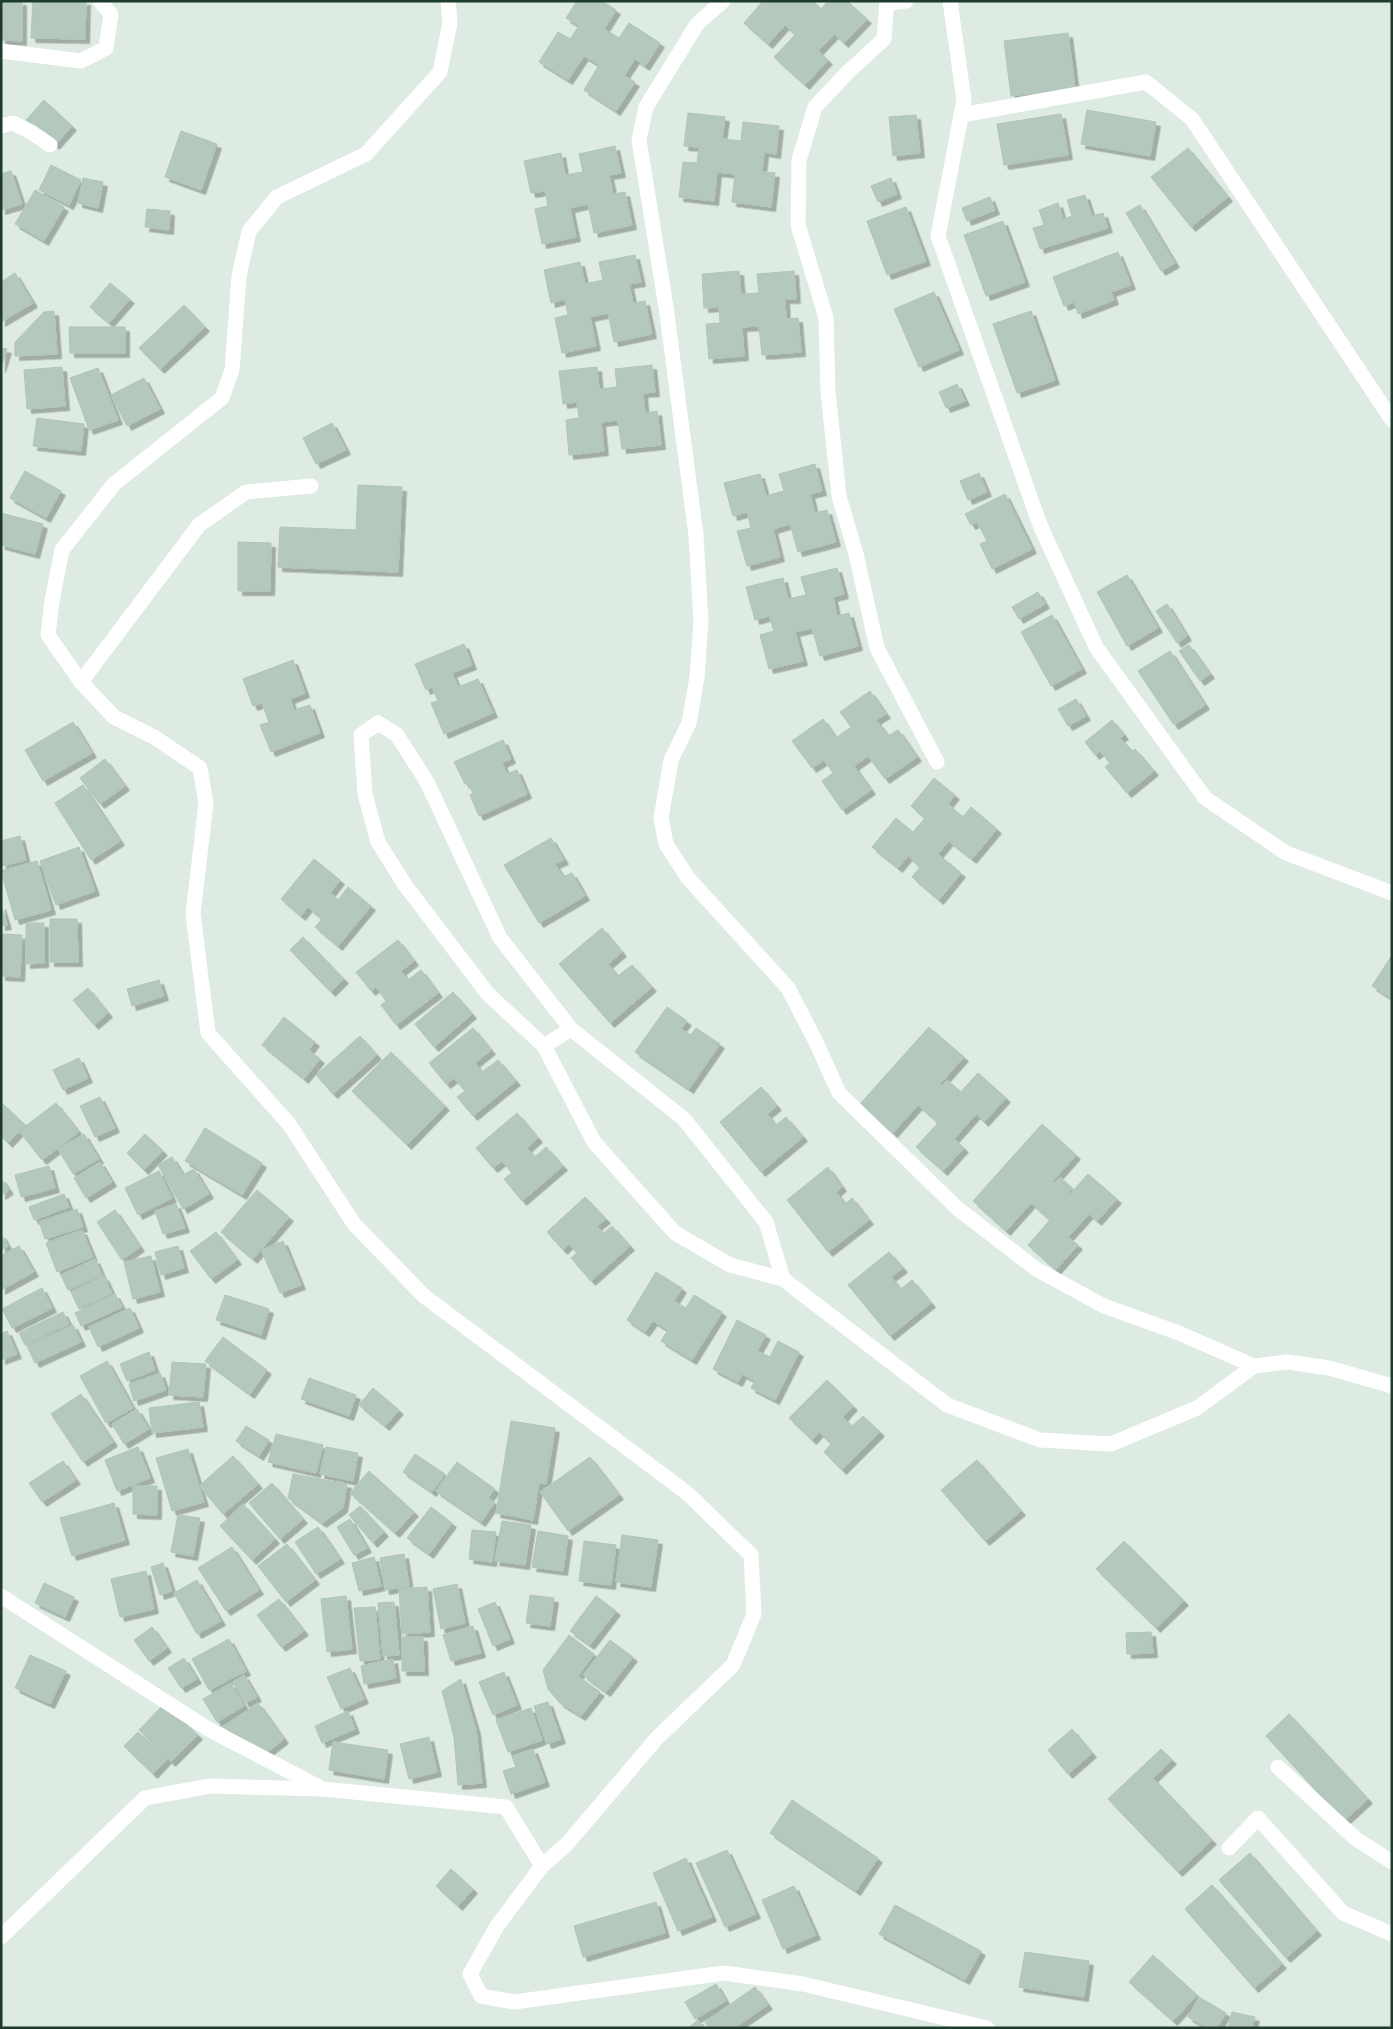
<svg xmlns="http://www.w3.org/2000/svg" width="1393" height="2029" viewBox="0 0 1393 2029" font-family="'Varela Round',sans-serif">
  <defs>
    <filter id="shadow"><feDropShadow dx="4.5" dy="4.5" stdDeviation="0" flood-color="#0004"/></filter>
  </defs>
  <rect width="100%" height="100%" fill="#ddebe2"/>
  <!-- building -->
  <g fill="#b5c8bd" stroke="#afc5b8" filter="url(#shadow)">
    <polygon points="1,1 22,1 22,41 1,40"/>
    <polygon points="33,1 86,1 85,39 31,38"/>
    <polygon points="577,1 602,1 616,10 604,29 619,38 629,23 660,43 645,66 635,59 624,76 635,82 616,111 584,90 599,65 584,56 568,80 539,62 558,32 570,39 579,26 566,18"/>
    <polygon points="763,1 813,1 821,9 828,1 847,1 867,19 844,43 834,34 818,51 828,60 805,85 774,57 795,35 785,25 768,44 744,23"/>
    <polygon points="1068,33 1075,88 1011,96 1004,41"/>
    <polygon points="44,100 72,126 55,145 26,120"/>
    <polygon points="1087,110 1156,122 1150,156 1081,144"/>
    <polygon points="688,113 725,117 722,139 741,141 743,122 779,126 776,154 764,152 762,172 775,173 771,207 732,202 735,174 717,172 714,201 679,197 683,162 697,163 699,147 684,146"/>
    <polygon points="1061,114 1068,155 1004,165 997,124"/>
    <polygon points="916,115 920,153 893,156 889,117"/>
    <polygon points="181,131 217,144 201,190 165,177"/>
    <polygon points="615,146 621,173 609,175 613,194 625,192 632,225 594,233 588,204 570,208 576,237 542,244 535,209 548,206 545,191 531,193 524,161 561,153 565,175 583,172 579,154"/>
    <polygon points="1188,148 1228,197 1191,227 1151,177"/>
    <polygon points="51,165 81,180 69,205 39,190"/>
    <polygon points="11,171 22,204 1,210 1,174"/>
    <polygon points="83,178 103,182 98,208 78,203"/>
    <polygon points="891,178 897,194 878,202 871,186"/>
    <polygon points="35,190 64,207 44,241 15,224"/>
    <polygon points="1085,195 1092,216 1103,213 1108,228 1040,249 1033,228 1044,225 1039,210 1058,203 1063,219 1072,216 1067,200"/>
    <polygon points="990,197 995,210 967,221 962,208"/>
    <polygon points="1140,205 1175,263 1161,271 1126,213"/>
    <polygon points="906,207 926,261 887,275 867,221"/>
    <polygon points="147,209 170,211 169,230 145,227"/>
    <polygon points="1003,221 1025,282 986,296 964,235"/>
    <polygon points="1118,252 1131,285 1111,292 1114,300 1078,314 1074,302 1064,306 1053,277"/>
    <polygon points="635,255 641,282 629,284 633,303 645,301 652,334 614,342 608,313 590,317 596,346 562,353 555,318 568,315 565,299 551,303 544,270 580,262 585,284 603,280 599,262"/>
    <polygon points="739,271 741,294 759,293 757,274 794,271 796,299 785,299 786,319 798,318 801,352 762,355 759,326 742,327 744,356 709,359 706,324 720,323 719,307 704,308 702,274"/>
    <polygon points="15,273 33,303 1,322 1,282"/>
    <polygon points="110,283 130,299 109,323 90,307"/>
    <polygon points="934,292 959,350 919,367 894,309"/>
    <polygon points="184,305 205,327 160,369 139,348"/>
    <polygon points="54,311 57,354 15,356 15,342 44,312"/>
    <polygon points="1031,311 1055,380 1017,393 993,324"/>
    <polygon points="69,327 125,327 125,353 70,353"/>
    <polygon points="1,348 7,349 1,368"/>
    <polygon points="652,365 655,392 643,393 645,413 657,411 661,445 622,449 618,420 601,422 604,451 569,455 566,420 579,418 577,402 563,404 559,371 597,367 599,389 617,387 615,369"/>
    <polygon points="62,367 65,406 27,409 24,370"/>
    <polygon points="98,368 118,420 89,430 70,378"/>
    <polygon points="144,378 160,409 127,426 111,395"/>
    <polygon points="957,384 965,401 946,408 939,392"/>
    <polygon points="37,418 84,424 81,451 33,446"/>
    <polygon points="332,423 346,450 316,464 303,438"/>
    <polygon points="815,464 822,491 810,494 815,513 827,510 836,542 798,552 790,524 773,529 780,557 747,566 737,531 751,528 747,512 733,516 724,483 760,474 766,496 784,491 779,474"/>
    <polygon points="25,471 61,491 46,518 10,498"/>
    <polygon points="979,473 987,492 968,500 960,481"/>
    <polygon points="358,485 402,487 398,572 278,567 280,527 356,530"/>
    <polygon points="1005,494 1032,549 992,569 980,544 987,541 977,522 971,525 965,514"/>
    <polygon points="1,513 43,524 35,554 1,545"/>
    <polygon points="238,542 271,543 270,591 238,591"/>
    <polygon points="837,568 844,594 833,597 837,616 849,613 858,646 820,656 812,628 795,632 803,661 769,669 760,635 774,631 769,616 755,620 746,587 783,578 788,599 806,595 801,577"/>
    <polygon points="1127,575 1158,628 1127,646 1097,592"/>
    <polygon points="1038,592 1045,604 1019,619 1012,607"/>
    <polygon points="1167,604 1187,636 1177,643 1156,611"/>
    <polygon points="1052,615 1082,669 1051,686 1021,632"/>
    <polygon points="464,644 472,665 452,673 458,687 478,679 493,713 444,734 431,703 438,701 432,687 426,690 415,664"/>
    <polygon points="1189,645 1210,674 1200,681 1179,651"/>
    <polygon points="1170,651 1205,705 1174,725 1138,671"/>
    <polygon points="293,660 305,693 290,699 294,710 310,705 320,733 271,752 260,725 269,722 262,703 253,706 243,679"/>
    <polygon points="870,691 886,714 876,720 888,736 898,730 917,757 885,779 868,756 854,766 871,790 842,810 822,781 833,773 824,760 812,768 792,741 823,719 836,738 851,727 840,712"/>
    <polygon points="1076,699 1086,716 1068,726 1058,709"/>
    <polygon points="1112,720 1124,735 1120,738 1132,751 1135,749 1154,771 1127,793 1105,767 1110,763 1100,751 1095,755 1085,742"/>
    <polygon points="73,722 92,753 43,781 25,750"/>
    <polygon points="503,740 511,759 502,763 507,774 517,770 527,794 479,816 470,795 473,793 468,783 465,784 454,762"/>
    <polygon points="105,759 125,786 100,804 80,778"/>
    <polygon points="934,778 955,795 948,804 963,817 971,807 997,829 972,859 949,841 938,854 961,873 939,900 912,877 920,867 908,856 898,868 872,847 896,818 913,832 925,818 911,806"/>
    <polygon points="83,785 120,841 91,860 55,803"/>
    <polygon points="20,836 26,860 2,866 1,841"/>
    <polygon points="551,838 564,860 555,864 563,877 572,873 585,896 539,923 504,865"/>
    <polygon points="79,847 95,891 56,905 40,861"/>
    <polygon points="314,859 340,880 330,893 338,900 348,887 371,906 338,946 315,927 322,919 308,907 301,916 281,899"/>
    <polygon points="37,861 51,910 15,920 1,871"/>
    <polygon points="1,905 7,925 1,926"/>
    <polygon points="50,919 77,919 78,962 50,962"/>
    <polygon points="26,923 44,923 44,963 26,964"/>
    <polygon points="602,928 622,952 608,964 618,976 632,965 652,987 610,1023 559,964"/>
    <polygon points="1,934 22,935 20,977 1,976"/>
    <polygon points="303,937 344,979 331,992 290,950"/>
    <polygon points="398,940 414,961 401,971 408,980 421,970 438,993 396,1025 381,1005 386,1001 376,987 371,991 356,972"/>
    <polygon points="1392,955 1392,999 1372,986"/>
    <polygon points="159,980 164,996 132,1006 127,989"/>
    <polygon points="88,988 108,1013 94,1025 73,1000"/>
    <polygon points="453,992 472,1014 434,1047 415,1024"/>
    <polygon points="667,1007 687,1021 681,1029 691,1035 696,1028 720,1044 689,1089 635,1052"/>
    <polygon points="284,1017 315,1042 309,1050 320,1059 304,1079 262,1045"/>
    <polygon points="929,1027 964,1057 940,1084 942,1086 947,1080 960,1091 956,1095 957,1096 978,1073 1006,1098 984,1122 976,1114 954,1139 964,1148 943,1171 916,1147 938,1123 918,1105 893,1133 860,1104"/>
    <polygon points="473,1028 491,1050 475,1063 482,1072 498,1060 516,1081 473,1116 457,1097 465,1091 454,1078 446,1084 429,1063"/>
    <polygon points="360,1036 377,1055 333,1094 316,1075"/>
    <polygon points="391,1052 445,1106 407,1145 352,1091"/>
    <polygon points="79,1058 88,1078 63,1090 53,1070"/>
    <polygon points="761,1087 777,1106 767,1114 776,1125 786,1117 803,1137 761,1172 720,1122"/>
    <polygon points="100,1097 115,1128 95,1137 80,1106"/>
    <polygon points="2,1103 25,1125 8,1143 1,1136"/>
    <polygon points="56,1103 79,1132 42,1160 19,1131"/>
    <polygon points="517,1113 538,1138 527,1148 535,1157 546,1147 563,1166 522,1201 504,1179 512,1173 502,1161 493,1168 476,1148"/>
    <polygon points="1042,1124 1076,1155 1053,1181 1055,1183 1060,1177 1072,1188 1068,1193 1070,1194 1088,1174 1117,1199 1097,1221 1089,1214 1068,1237 1078,1245 1056,1270 1028,1245 1050,1220 1031,1203 1006,1231 973,1201"/>
    <polygon points="205,1128 262,1163 242,1195 185,1161"/>
    <polygon points="84,1134 99,1159 73,1174 58,1149"/>
    <polygon points="145,1134 163,1151 144,1170 127,1153"/>
    <polygon points="172,1157 183,1175 194,1169 209,1194 183,1209 158,1165"/>
    <polygon points="100,1162 112,1182 86,1198 74,1178"/>
    <polygon points="49,1166 55,1188 21,1197 15,1175"/>
    <polygon points="828,1167 842,1187 836,1192 845,1204 852,1198 869,1220 828,1252 787,1200"/>
    <polygon points="159,1171 172,1198 138,1215 125,1188"/>
    <polygon points="1,1178 9,1190 1,1195"/>
    <polygon points="257,1190 289,1217 253,1259 221,1232"/>
    <polygon points="64,1194 69,1207 34,1220 29,1207"/>
    <polygon points="585,1197 606,1219 597,1226 604,1233 612,1226 630,1246 591,1281 571,1258 577,1253 569,1244 563,1250 547,1232"/>
    <polygon points="176,1204 185,1228 163,1234 155,1211"/>
    <polygon points="77,1209 83,1227 45,1239 39,1222"/>
    <polygon points="115,1210 140,1247 122,1260 97,1222"/>
    <polygon points="82,1230 93,1257 57,1272 46,1243"/>
    <polygon points="216,1232 237,1260 211,1279 190,1251"/>
    <polygon points="1,1234 8,1246 1,1250"/>
    <polygon points="283,1241 301,1285 280,1293 261,1250"/>
    <polygon points="19,1246 34,1272 1,1290 1,1256"/>
    <polygon points="178,1246 184,1268 161,1275 155,1252"/>
    <polygon points="889,1252 903,1268 891,1277 901,1289 912,1280 931,1303 890,1336 848,1285"/>
    <polygon points="151,1256 160,1292 133,1299 124,1262"/>
    <polygon points="95,1259 102,1275 68,1290 61,1275"/>
    <polygon points="656,1272 682,1288 674,1301 686,1308 694,1295 722,1312 692,1360 661,1341 668,1330 653,1321 645,1332 627,1320"/>
    <polygon points="104,1276 112,1293 79,1309 71,1292"/>
    <polygon points="42,1288 52,1308 12,1328 2,1309"/>
    <polygon points="115,1294 122,1307 81,1326 75,1313"/>
    <polygon points="225,1295 269,1309 261,1335 216,1320"/>
    <polygon points="130,1308 139,1328 98,1347 89,1327"/>
    <polygon points="63,1312 69,1324 25,1345 19,1333"/>
    <polygon points="737,1320 766,1335 757,1351 770,1357 778,1341 799,1352 775,1400 751,1388 755,1381 742,1374 738,1382 713,1369"/>
    <polygon points="73,1325 81,1342 35,1363 27,1346"/>
    <polygon points="7,1331 17,1354 1,1360 1,1334"/>
    <polygon points="223,1337 267,1370 250,1394 205,1361"/>
    <polygon points="149,1352 155,1370 127,1381 120,1364"/>
    <polygon points="107,1361 133,1408 106,1423 80,1376"/>
    <polygon points="172,1362 206,1364 203,1397 169,1395"/>
    <polygon points="160,1373 166,1390 134,1401 129,1384"/>
    <polygon points="309,1378 356,1395 349,1416 301,1399"/>
    <polygon points="827,1380 853,1406 843,1417 852,1426 863,1416 880,1432 842,1470 824,1452 831,1444 819,1432 812,1440 789,1418"/>
    <polygon points="373,1388 399,1410 385,1426 359,1405"/>
    <polygon points="81,1394 113,1442 83,1462 51,1414"/>
    <polygon points="199,1402 203,1427 152,1433 149,1408"/>
    <polygon points="137,1409 149,1429 124,1444 112,1424"/>
    <polygon points="511,1421 555,1428 546,1484 539,1483 533,1520 496,1513"/>
    <polygon points="246,1426 269,1440 259,1456 236,1441"/>
    <polygon points="276,1434 323,1445 316,1473 268,1462"/>
    <polygon points="138,1447 150,1478 117,1491 105,1460"/>
    <polygon points="326,1447 358,1453 353,1481 320,1474"/>
    <polygon points="188,1449 204,1502 172,1511 156,1458"/>
    <polygon points="415,1454 445,1474 432,1492 403,1472"/>
    <polygon points="233,1456 258,1484 223,1514 199,1486"/>
    <polygon points="590,1457 619,1495 568,1531 540,1492"/>
    <polygon points="977,1460 1021,1511 985,1541 941,1490"/>
    <polygon points="63,1461 76,1480 42,1502 29,1483"/>
    <polygon points="457,1462 495,1489 488,1498 495,1502 481,1522 436,1491"/>
    <polygon points="369,1471 414,1512 395,1533 350,1493"/>
    <polygon points="293,1474 347,1484 343,1508 322,1523 288,1498"/>
    <polygon points="272,1483 303,1519 280,1539 249,1503"/>
    <polygon points="133,1486 157,1486 157,1515 133,1514"/>
    <polygon points="114,1503 125,1540 72,1556 60,1518"/>
    <polygon points="243,1504 275,1539 252,1560 220,1526"/>
    <polygon points="360,1506 384,1532 373,1543 349,1515"/>
    <polygon points="431,1507 452,1523 429,1554 407,1538"/>
    <polygon points="178,1515 200,1518 193,1556 171,1552"/>
    <polygon points="350,1519 367,1548 354,1555 337,1527"/>
    <polygon points="502,1521 531,1525 525,1565 495,1561"/>
    <polygon points="318,1527 340,1559 316,1574 295,1542"/>
    <polygon points="472,1530 496,1532 492,1562 469,1559"/>
    <polygon points="538,1531 568,1536 563,1571 532,1567"/>
    <polygon points="622,1535 658,1540 651,1587 616,1582"/>
    <polygon points="584,1541 616,1545 611,1585 579,1581"/>
    <polygon points="1124,1541 1184,1601 1156,1628 1096,1569"/>
    <polygon points="287,1544 315,1580 286,1602 258,1566"/>
    <polygon points="232,1547 259,1590 226,1611 198,1568"/>
    <polygon points="404,1554 409,1586 385,1590 380,1558"/>
    <polygon points="374,1557 381,1586 359,1591 352,1563"/>
    <polygon points="163,1563 172,1591 160,1595 151,1567"/>
    <polygon points="146,1571 154,1609 120,1617 111,1579"/>
    <polygon points="197,1580 221,1621 197,1634 174,1593"/>
    <polygon points="44,1583 74,1597 65,1617 35,1603"/>
    <polygon points="457,1584 465,1623 441,1629 433,1589"/>
    <polygon points="427,1587 430,1632 402,1634 399,1589"/>
    <polygon points="530,1595 554,1598 550,1626 526,1623"/>
    <polygon points="346,1596 352,1649 327,1652 321,1599"/>
    <polygon points="596,1596 616,1611 590,1645 570,1631"/>
    <polygon points="279,1599 304,1631 281,1647 257,1615"/>
    <polygon points="394,1602 399,1655 383,1656 378,1603"/>
    <polygon points="495,1602 510,1639 493,1646 478,1609"/>
    <polygon points="375,1607 380,1659 360,1661 354,1608"/>
    <polygon points="473,1626 481,1653 451,1661 443,1635"/>
    <polygon points="152,1627 167,1648 149,1661 134,1640"/>
    <polygon points="1151,1632 1153,1653 1127,1654 1126,1633"/>
    <polygon points="569,1635 594,1654 578,1676 600,1692 581,1716 560,1703 548,1689 543,1670"/>
    <polygon points="402,1637 423,1637 424,1671 402,1671"/>
    <polygon points="229,1639 246,1671 209,1690 192,1659"/>
    <polygon points="610,1640 633,1657 606,1692 583,1675"/>
    <polygon points="30,1655 66,1671 50,1704 15,1688"/>
    <polygon points="184,1658 197,1679 181,1688 168,1668"/>
    <polygon points="393,1659 396,1678 364,1684 361,1666"/>
    <polygon points="350,1668 364,1699 341,1709 327,1677"/>
    <polygon points="504,1672 517,1705 493,1715 479,1682"/>
    <polygon points="244,1675 257,1697 245,1703 233,1682"/>
    <polygon points="461,1679 476,1730 482,1783 458,1785 454,1737 442,1691"/>
    <polygon points="231,1683 244,1706 217,1722 203,1699"/>
    <polygon points="548,1702 561,1739 547,1744 534,1706"/>
    <polygon points="258,1703 284,1739 266,1753 223,1727"/>
    <polygon points="164,1704 198,1735 171,1762 139,1730"/>
    <polygon points="531,1708 542,1740 508,1752 496,1720"/>
    <polygon points="348,1711 355,1729 322,1743 315,1726"/>
    <polygon points="1289,1714 1368,1799 1344,1821 1266,1736"/>
    <polygon points="1072,1729 1092,1753 1068,1774 1048,1750"/>
    <polygon points="138,1732 167,1759 153,1774 124,1746"/>
    <polygon points="429,1737 437,1772 409,1779 400,1744"/>
    <polygon points="333,1742 388,1750 384,1779 329,1770"/>
    <polygon points="533,1749 545,1782 511,1794 503,1771 516,1767 512,1756"/>
    <polygon points="1161,1749 1172,1760 1153,1778 1212,1840 1178,1872 1108,1799"/>
    <polygon points="792,1800 878,1858 856,1891 770,1833"/>
    <polygon points="727,1850 756,1914 725,1927 696,1863"/>
    <polygon points="1250,1853 1317,1931 1286,1958 1219,1880"/>
    <polygon points="686,1858 712,1917 678,1931 653,1873"/>
    <polygon points="451,1869 473,1889 458,1906 436,1886"/>
    <polygon points="1212,1885 1282,1964 1254,1988 1185,1909"/>
    <polygon points="794,1886 816,1935 783,1949 762,1900"/>
    <polygon points="656,1902 665,1933 583,1957 574,1926"/>
    <polygon points="895,1905 981,1951 965,1980 879,1934"/>
    <polygon points="1025,1952 1089,1961 1084,1997 1019,1987"/>
    <polygon points="1153,1955 1197,1995 1173,2021 1129,1982"/>
    <polygon points="716,1984 726,2001 695,2019 685,2002"/>
    <polygon points="755,1987 768,2005 734,2028 709,2028 705,2022"/>
    <polygon points="1199,1997 1226,2013 1217,2028 1207,2028 1188,2017"/>
    <polygon points="1232,2012 1255,2017 1252,2028 1228,2028"/>
    <polygon points="698,2020 704,2028 688,2028"/>
  </g>
  <g fill="none" stroke-linecap="round" stroke-linejoin="round">
    <!-- minor -->
    <g stroke="#fff" stroke-width="15">
      <polyline points="448,1 450,23 440,72 366,154 277,197 249,231 239,276 232,370 222,398 114,484 62,550 52,601 48,635 81,682 114,717 154,737 200,768 206,803 193,914 208,1033 289,1124 354,1224 424,1296 687,1493 751,1555 754,1614 733,1665 657,1738 567,1844 542,1866 497,1926 470,1974 481,1996 514,2002 724,1973 803,1984 987,2028"/>
      <polyline points="723,1 697,24 646,107 639,140 666,307 696,535 701,622 697,677 689,723 671,760 661,818 666,844 688,878 788,988 816,1042 839,1093 957,1208 1036,1269 1104,1306 1179,1333 1254,1366"/>
      <polyline points="887,1 884,39 848,72 815,107 799,160 798,225 826,318 828,392 839,496 856,554 877,648 937,762"/>
      <polyline points="950,1 964,100 938,236 1040,525 1096,647 1205,798 1286,853 1392,893"/>
      <polyline points="887,3 906,1"/>
      <polyline points="1,51 81,61 106,48 111,14 100,1"/>
      <polyline points="961,115 1146,82 1192,119 1392,420"/>
      <polyline points="1,126 13,123 31,132 50,145"/>
      <polyline points="81,682 199,525 246,492 311,486"/>
      <polyline points="544,1046 571,1029"/>
      <polyline points="783,1279 766,1222 684,1119 571,1029 500,938 427,782 397,735 378,723 361,735 365,794 378,842 405,885 488,994 544,1046 594,1142 675,1233 730,1265 783,1279 947,1405 1040,1440 1111,1444 1197,1408 1254,1366 1287,1362 1329,1368 1392,1386"/>
      <polyline points="1,1596 210,1730 319,1787"/>
      <polyline points="1278,1767 1356,1839 1392,1862"/>
      <polyline points="1229,1848 1258,1818 1343,1913 1392,1934"/>
      <polyline points="1,1937 145,1798 210,1786 323,1789 506,1807 542,1866"/>
    </g>
  </g>
  <!-- border -->
  <rect width="1393" height="2029" fill="none" stroke="#1e3b2e" stroke-width="5"/>
</svg>
